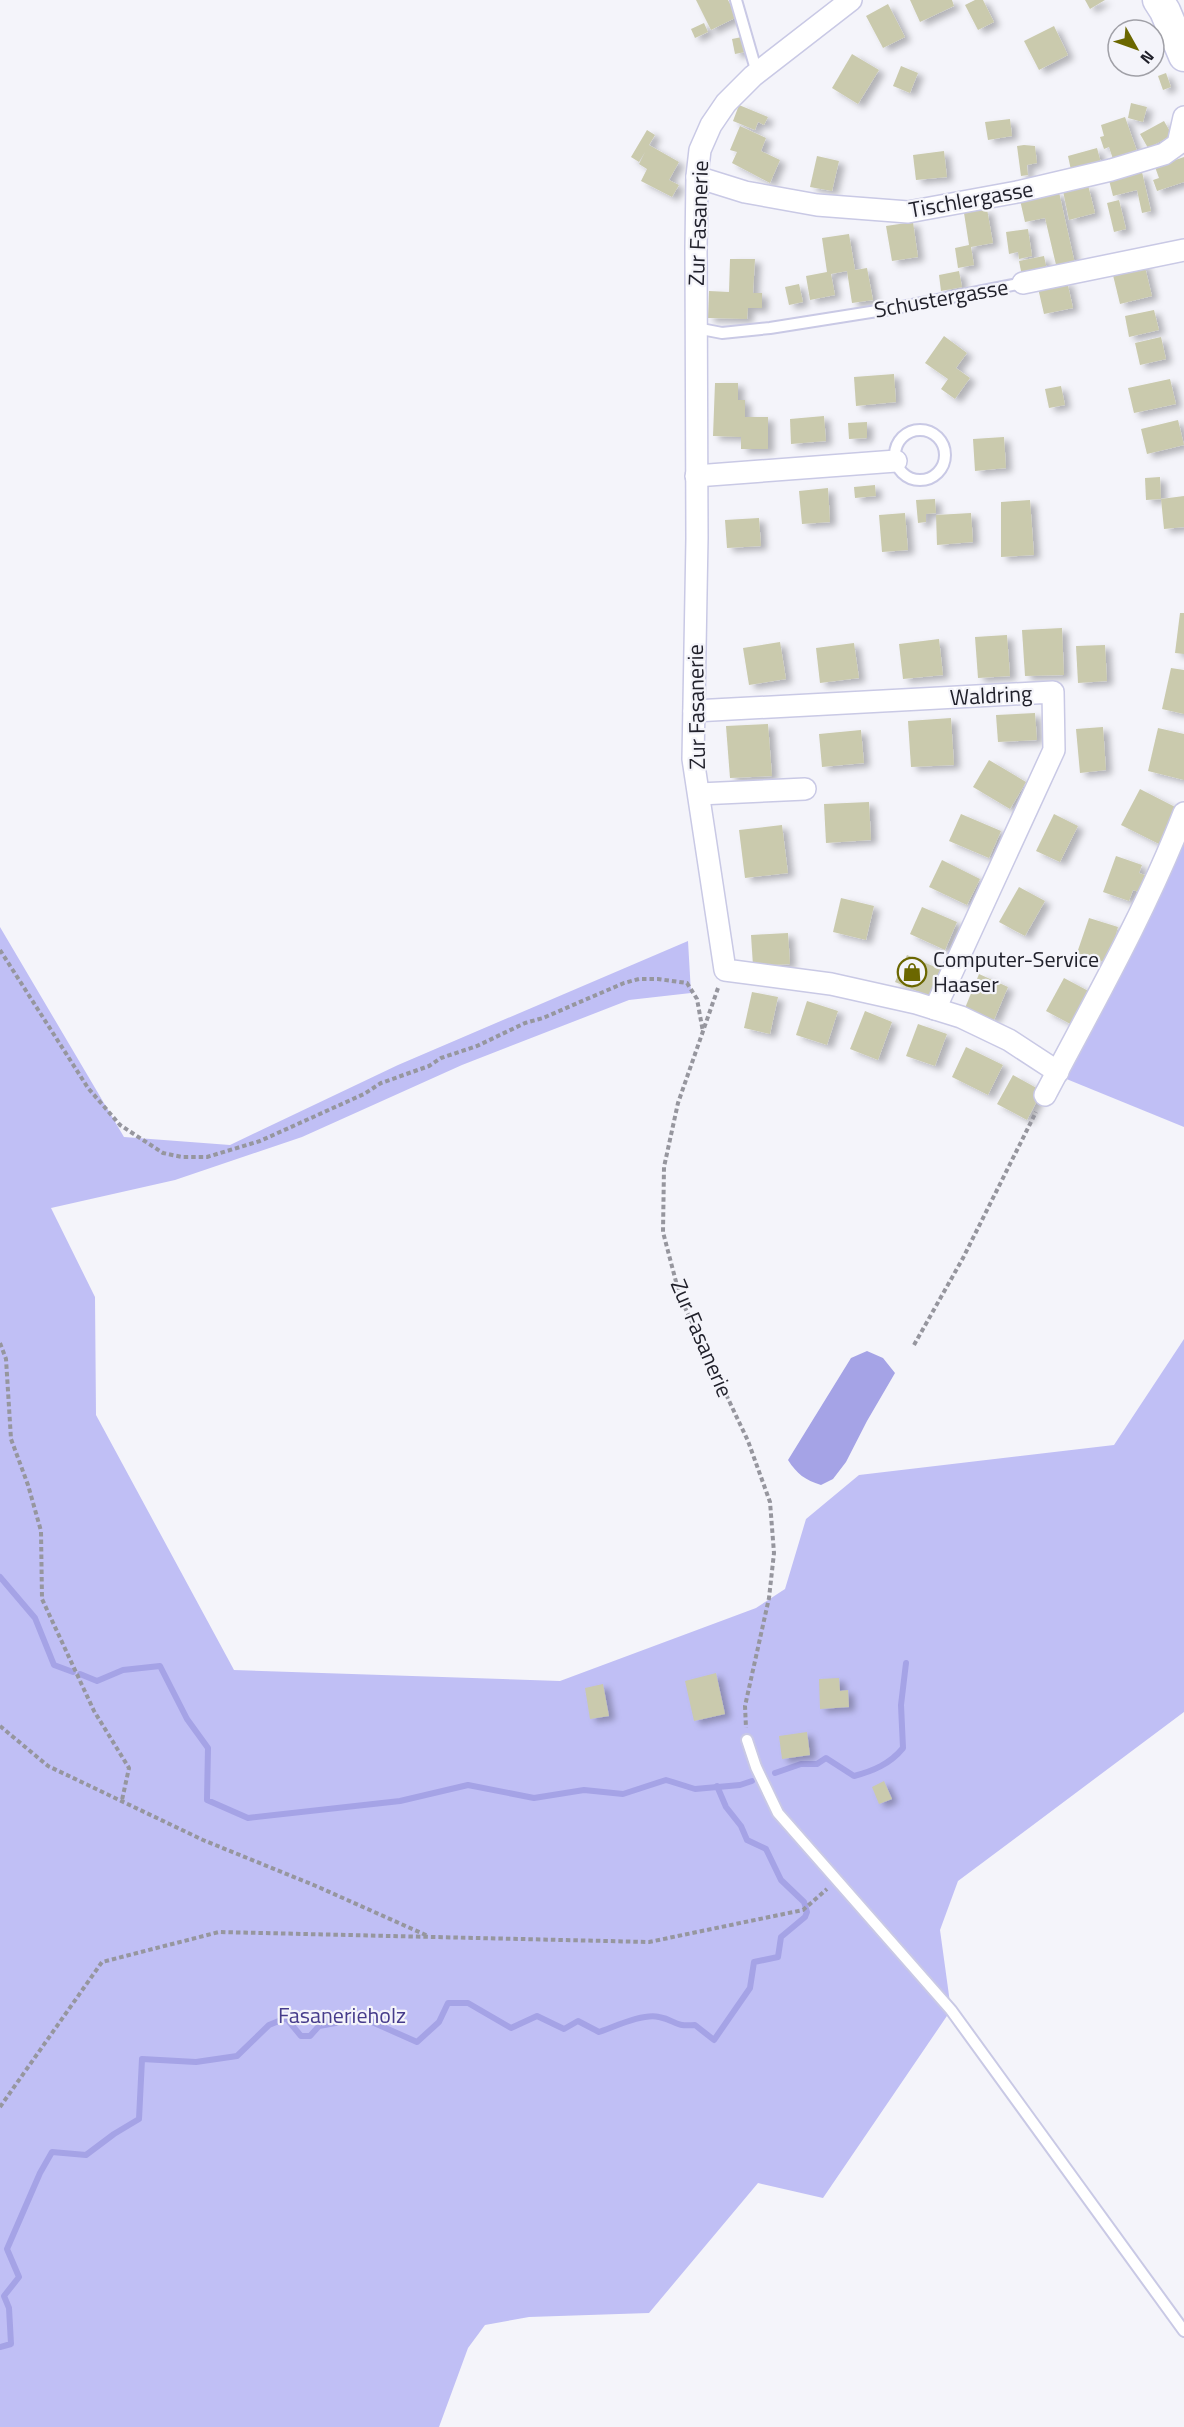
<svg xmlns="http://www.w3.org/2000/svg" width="1184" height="2427" viewBox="0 0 1184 2427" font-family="'Titillium Web',sans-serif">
  <defs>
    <filter id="shadow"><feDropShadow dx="6" dy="4" stdDeviation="3" flood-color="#0004"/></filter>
  </defs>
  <rect width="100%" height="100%" fill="#f4f4fa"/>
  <!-- green -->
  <g fill="#c0bff5">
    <polygon points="1184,838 1184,1127 1064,1078"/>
    <polygon points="0,927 124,1137 230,1145 398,1065 688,941 691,993 629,1000 462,1065 302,1137 175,1180 51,1208 95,1297 96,1415 234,1670 560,1681 756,1608 785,1589 806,1519 859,1475 1114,1445 1184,1339 1184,1712 958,1881 940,1930 951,2010 823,2198 758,2183 649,2313 529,2317 485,2325 468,2348 439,2427 0,2427"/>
  </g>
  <!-- water -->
  <path fill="#a5a3e6" d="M867,1351l16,7 12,15 -28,48 -21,41 -13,17 -12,6c-16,-5 -24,-11 -33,-25l63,-102z"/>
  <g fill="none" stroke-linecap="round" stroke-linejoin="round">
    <!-- stream -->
    <g stroke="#a5a3e6" stroke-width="6">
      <polyline points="0,1577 35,1618 54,1665 73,1672"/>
      <polyline points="80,1674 97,1681 123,1670 160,1666 187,1719 208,1748 207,1800 248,1818 400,1801 468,1785 534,1798 584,1790 623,1794 666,1780 695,1789 740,1785 752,1781"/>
      <path d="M775,1773l26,-9h16l9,-6 28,18c19,-5 36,-12 49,-28l-2,-43 5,-42"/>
      <path d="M0,2347l11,-3 -2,-36 -5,-12 15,-19 -12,-28 33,-76 12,-21 34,3 28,-21 25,-15 3,-60 54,3 41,-6 32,-31 17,-7 15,18h9l9,-10 44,-8 54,24 22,-20 9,-19h20l43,25 26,-12 27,13 14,-8 21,11c15,-5 44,-19 60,-15 17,3 14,10 36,8l19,15 36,-52 4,-26 24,-5 3,-20 24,-20 2,-5 -3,-10 -23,-22 -15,-31 -19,-9 -6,-14 -15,-19 -9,-21"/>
    </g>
  </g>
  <!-- building -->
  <g fill="#cacaad" filter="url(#shadow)">
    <polygon points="696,0 728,0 737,17 711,30"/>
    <polygon points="910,0 952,0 954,6 920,22"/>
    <polygon points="975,0 983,0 994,22 978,30 965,5"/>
    <polygon points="1085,0 1105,0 1090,9"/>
    <polygon points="888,4 905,37 883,48 866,16"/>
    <polygon points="704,23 708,32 695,38 691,29"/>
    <polygon points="1054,26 1068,55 1039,70 1024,41"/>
    <polygon points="742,37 745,52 735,54 732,39"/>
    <polygon points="852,54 879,70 858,104 832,88"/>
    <polygon points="901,66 918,73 910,93 893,86"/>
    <polygon points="1166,73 1171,87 1163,90 1158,76"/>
    <polygon points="1131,103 1147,107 1143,122 1128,118"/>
    <polygon points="739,105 768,117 764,125 758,122 755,130 733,121"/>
    <polygon points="1125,117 1137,151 1113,159 1109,147 1104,149 1100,137 1104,136 1101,125"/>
    <polygon points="1010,119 1012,136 988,140 985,122"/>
    <polygon points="1164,121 1172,135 1148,148 1140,134"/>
    <polygon points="740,126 766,138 761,151 780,160 770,183 732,163 737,152 730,150"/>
    <polygon points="647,130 655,135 649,145 679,162 669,180 679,185 672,197 641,181 647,169 639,164 645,152 639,162 631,157"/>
    <polygon points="1024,145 1035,146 1037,163 1027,165 1028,175 1021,176 1017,146"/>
    <polygon points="1097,148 1101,163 1071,170 1068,156"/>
    <polygon points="944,151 947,177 916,180 913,155"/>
    <polygon points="817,156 839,161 832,191 810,187"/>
    <polygon points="1184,157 1184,182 1157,191 1153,180 1159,178 1155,167"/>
    <polygon points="1142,172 1151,211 1142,213 1137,190 1113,196 1109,180"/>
    <polygon points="1088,185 1095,213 1069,220 1063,191"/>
    <polygon points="1059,192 1075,264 1057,269 1045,218 1025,222 1020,200"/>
    <polygon points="1119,200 1126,229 1114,232 1107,203"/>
    <polygon points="987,209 993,243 971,247 974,265 958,268 955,248 969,245 964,213"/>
    <polygon points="913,222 918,257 892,261 886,226"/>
    <polygon points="1028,229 1032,256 1019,259 1018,252 1009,254 1006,232"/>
    <polygon points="849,234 855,270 867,268 873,300 852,303 847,271 831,274 835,295 810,300 806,276 827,272 822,238"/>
    <polygon points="1044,256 1047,270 1022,276 1019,261"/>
    <polygon points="730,259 755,259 753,293 762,293 762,308 748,308 747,319 708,318 709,291 729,292"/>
    <polygon points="1144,263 1152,296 1120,304 1112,271"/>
    <polygon points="959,271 962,287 941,291 939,275"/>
    <polygon points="1067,281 1073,308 1044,314 1038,288"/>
    <polygon points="799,284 803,302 789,305 785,287"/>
    <polygon points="1154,310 1159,330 1129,337 1125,316"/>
    <polygon points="944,336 967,353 956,368 970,378 955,399 941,389 948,379 925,363"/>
    <polygon points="1161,337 1166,359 1140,365 1135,343"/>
    <polygon points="894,374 896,402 856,406 854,377"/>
    <polygon points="1170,379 1176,404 1134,413 1128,388"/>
    <polygon points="715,383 738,383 738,400 745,400 745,417 768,417 768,449 741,449 741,437 713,436"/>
    <polygon points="1061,386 1065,405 1049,408 1045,389"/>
    <polygon points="824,416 826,441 791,444 790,419"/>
    <polygon points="1178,420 1184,445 1147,454 1141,429"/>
    <polygon points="867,422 867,438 849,439 848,423"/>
    <polygon points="1004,437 1006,468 975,471 973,439"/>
    <polygon points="1160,477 1161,499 1146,500 1145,478"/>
    <polygon points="875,485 876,496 855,498 854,487"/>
    <polygon points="828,488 830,522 802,524 799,491"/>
    <polygon points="1184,496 1184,527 1164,529 1161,499"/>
    <polygon points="935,499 936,513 926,514 926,522 918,523 916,500"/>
    <polygon points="1030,500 1034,555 1001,557 1001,502"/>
    <polygon points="905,513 908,550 882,552 879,515"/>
    <polygon points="971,513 973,542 937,545 936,515"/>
    <polygon points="759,518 761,546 727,548 725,520"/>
    <polygon points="1180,613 1184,613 1184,654 1175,653"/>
    <polygon points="1062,628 1064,675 1025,676 1022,630"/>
    <polygon points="1007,635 1010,676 978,678 975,637"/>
    <polygon points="939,639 943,675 903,679 899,644"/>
    <polygon points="780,642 786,679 749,685 743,648"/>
    <polygon points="854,643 859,678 820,683 816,648"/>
    <polygon points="1105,645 1107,681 1078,683 1076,646"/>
    <polygon points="1171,668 1184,670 1184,714 1162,709"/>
    <polygon points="1035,713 1037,740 998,742 996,715"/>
    <polygon points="951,718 954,765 911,767 908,721"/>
    <polygon points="768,724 772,776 730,778 726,726"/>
    <polygon points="1103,727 1106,770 1080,773 1076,729"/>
    <polygon points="1158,728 1184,734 1184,780 1148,771"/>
    <polygon points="861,730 864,763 822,767 819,734"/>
    <polygon points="989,760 1026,782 1010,809 973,787"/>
    <polygon points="1140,789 1177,808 1159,844 1121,825"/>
    <polygon points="869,802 871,840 826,843 824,804"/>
    <polygon points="961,814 1001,831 989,858 949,841"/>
    <polygon points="1054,814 1078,826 1060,862 1036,851"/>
    <polygon points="782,825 788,873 745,878 739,830"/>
    <polygon points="1116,856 1142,865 1139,873 1148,876 1142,893 1133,890 1129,901 1103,892"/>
    <polygon points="942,860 980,879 967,905 929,887"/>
    <polygon points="1019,887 1045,901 1025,936 999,922"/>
    <polygon points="841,898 874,906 866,940 833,932"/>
    <polygon points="922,907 957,922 945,950 910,934"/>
    <polygon points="1089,918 1118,927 1107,963 1077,953"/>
    <polygon points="788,933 790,964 753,966 751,935"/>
    <polygon points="907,955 942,970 931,997 895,982"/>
    <polygon points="979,974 1008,987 994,1020 965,1008"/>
    <polygon points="1064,978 1094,994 1076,1027 1046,1011"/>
    <polygon points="752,992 778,997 770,1034 744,1028"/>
    <polygon points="807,1001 838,1011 827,1045 796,1035"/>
    <polygon points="865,1011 892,1022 878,1060 850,1049"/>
    <polygon points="918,1024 947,1034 935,1066 906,1056"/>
    <polygon points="966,1047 1003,1065 988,1095 952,1077"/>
    <polygon points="1013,1075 1042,1091 1027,1120 997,1104"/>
    <polygon points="716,1673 725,1714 694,1721 685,1681"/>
    <polygon points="839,1678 840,1691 848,1690 849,1707 820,1709 819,1679"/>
    <polygon points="603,1684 609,1716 590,1719 585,1688"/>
    <polygon points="807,1732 810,1755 782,1759 779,1736"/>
    <polygon points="884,1781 892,1799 879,1804 872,1787"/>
  </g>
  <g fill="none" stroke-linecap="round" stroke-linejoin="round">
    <!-- lane casing -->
    <g stroke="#c9c9e5" stroke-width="14">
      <g id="lane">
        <polyline points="736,0 757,73"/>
        <polyline points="696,328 722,333 770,328 896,308 1023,283"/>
        <circle cx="920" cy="455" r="25"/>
        <polyline points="747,1740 756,1767 778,1813 951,2010 1184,2331"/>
      </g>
    </g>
    <!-- street casing -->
    <g stroke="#c9c9e5" stroke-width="24">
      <g id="street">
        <polyline points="851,0 753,76 726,103 711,125 700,150 697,176 696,248 697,538 693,759 725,970 831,984 916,1003 961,1017 1009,1040 1058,1072"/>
        <polyline points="697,177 745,192 817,205 908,212 1017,192 1111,170 1164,154 1178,144 1184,117"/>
        <polyline points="1023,283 1184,250"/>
        <polyline points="696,476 896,461"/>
        <polyline points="694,711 1053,692 1054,750 935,1009"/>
        <polyline points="699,794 805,789"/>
        <path d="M1045,1095c49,-93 101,-184 139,-282"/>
      </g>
    </g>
    <!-- secondary casing -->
    <g stroke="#c9c9e5" stroke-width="33">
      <polyline id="secondary" points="1158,0 1165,11 1184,56"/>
    </g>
    <!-- path -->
    <g stroke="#96969e" stroke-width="4" stroke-dasharray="4.5 3" stroke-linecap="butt">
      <polyline points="0,950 88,1088 120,1125 163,1153 182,1157 207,1157 260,1141 364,1094 381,1083 429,1066 441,1058 477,1046 525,1023 543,1018 624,983 639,979 658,979 687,983 697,999 703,1032"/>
      <polyline points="718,988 678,1103 664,1167 663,1232 680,1297 748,1441 770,1502 774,1553 769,1598 745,1706 746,1728"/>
      <polyline points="0,1343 6,1359 11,1439 28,1485 41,1531 42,1599 94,1711 129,1768 122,1800"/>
      <polyline points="914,1345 963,1258 1036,1112"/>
      <polyline points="0,1726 48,1766 203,1840 316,1886 428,1936"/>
      <polyline points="0,2107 102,1962 219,1932 649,1942 803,1910 827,1889"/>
    </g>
    <!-- lane -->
    <use href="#lane" stroke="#fff" stroke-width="10"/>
    <!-- street -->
    <use href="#street" stroke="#fff" stroke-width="21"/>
    <!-- secondary -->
    <use href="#secondary" stroke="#fff" stroke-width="30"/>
  </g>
  <!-- icons -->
  <defs>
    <g id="shop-ring" transform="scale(1.5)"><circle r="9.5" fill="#f4f4fa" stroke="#6b6700" stroke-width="1.5"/><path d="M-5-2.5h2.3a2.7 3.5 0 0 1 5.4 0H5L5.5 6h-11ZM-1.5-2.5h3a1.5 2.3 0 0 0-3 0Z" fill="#6b6700"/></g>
  </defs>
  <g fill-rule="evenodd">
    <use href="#shop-ring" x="912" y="972"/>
  </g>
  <g text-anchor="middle" stroke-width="4.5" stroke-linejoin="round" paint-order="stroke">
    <!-- street labels -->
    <g font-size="22" fill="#21212b" stroke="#f4f4fa">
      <text transform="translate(971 199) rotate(-10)" y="8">Tischlergasse</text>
      <text transform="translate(698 223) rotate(-88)" y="8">Zur Fasanerie</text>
      <text transform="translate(941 298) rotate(-10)" y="8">Schustergasse</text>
      <text transform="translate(991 695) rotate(-3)" y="8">Waldring</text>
      <text transform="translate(696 707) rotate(-91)" y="8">Zur Fasanerie</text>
      <text transform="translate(702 1338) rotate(67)" y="8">Zur Fasanerie</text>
    </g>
    <!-- poi labels -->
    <g font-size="22" fill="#21212b" stroke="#f4f4fa" text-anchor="start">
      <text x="933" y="967">Computer-Service<tspan x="933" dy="25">Haaser</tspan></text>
    </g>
    <!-- park labels -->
    <g font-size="22" fill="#463c8b" stroke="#f4f4fa">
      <text x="342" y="2023">Fasanerieholz</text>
    </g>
  </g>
  <!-- north arrow -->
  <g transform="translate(1136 48) rotate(130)"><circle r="28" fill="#f4f4fa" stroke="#a0a0a7" stroke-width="1.5"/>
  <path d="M0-4.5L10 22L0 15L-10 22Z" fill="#6b6700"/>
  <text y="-9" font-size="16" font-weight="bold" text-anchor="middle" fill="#21212b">N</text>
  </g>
</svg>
